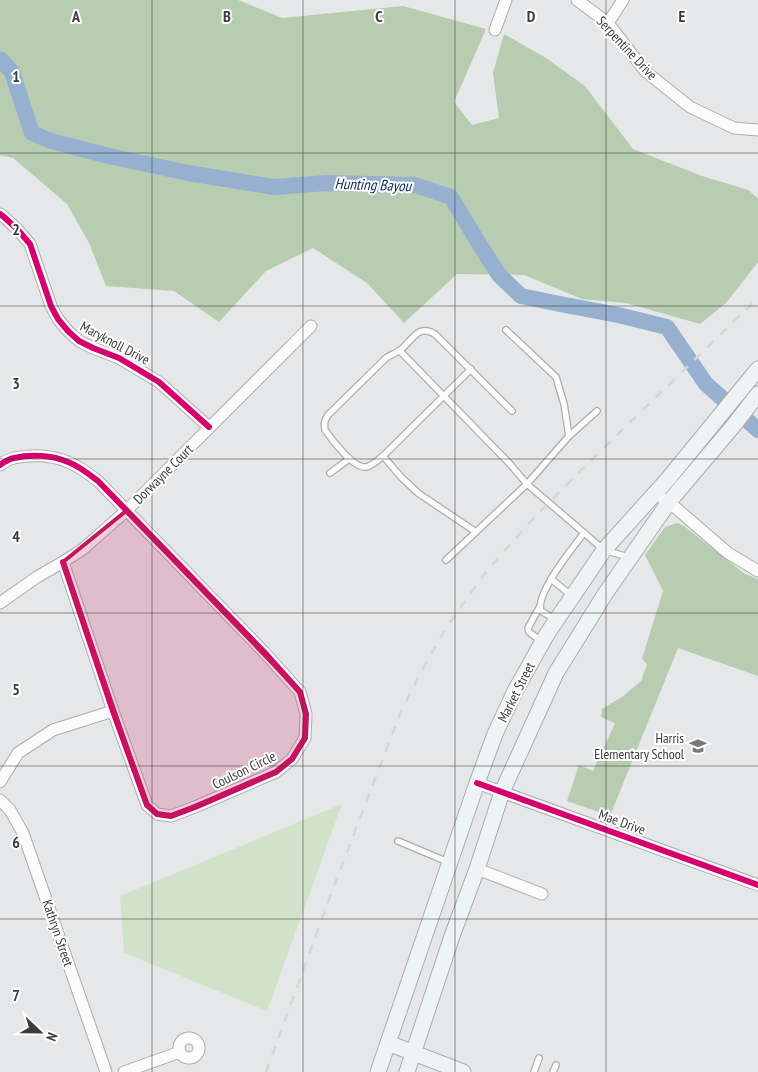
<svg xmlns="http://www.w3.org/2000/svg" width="758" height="1072" viewBox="0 0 758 1072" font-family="'PT Sans Narrow',sans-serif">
  <rect width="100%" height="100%" fill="#e6e7e8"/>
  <!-- green -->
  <polygon fill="#d1e2ca" points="342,804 267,1011 124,953 120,896"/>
  <!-- forest -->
  <g fill="#b8ccb1">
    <polygon points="0,0 238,0 282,18 403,6 486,29 454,102 472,125 499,118 493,73 504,34 546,58 585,86 633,149 702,176 748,190 758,198 758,262 726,303 700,324 626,303 582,299 524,275 457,274 404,323 367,283 313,248 266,271 219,322 174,291 106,286 89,243 67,204 13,158 0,155"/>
    <polygon points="677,523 684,526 745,574 758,579 758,676 678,648 610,816 567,801 579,765 593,771 615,723 601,717 602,709 622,697 641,681 647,664 642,659 663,591 645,555 665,527"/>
  </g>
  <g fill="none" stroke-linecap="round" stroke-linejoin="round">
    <!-- river -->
    <polyline stroke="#97b0d0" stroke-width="16" points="0,59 12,72 32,133 51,141 109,156 188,173 274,187 327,183 415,185 451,197 478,242 499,275 521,296 555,303 618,315 667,327 706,384 758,430"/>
    <!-- lane casing -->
    <g stroke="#adadae" stroke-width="8">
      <g id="lane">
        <polyline points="506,330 556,377 564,404 569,436"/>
        <polyline points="400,351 509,463 527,484 604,550 628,557"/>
        <path d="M471,369l-88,87c-5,4 -11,10 -17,11 -12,2 -34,-27 -41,-37 -1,-6 -1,-9 3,-15l58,-57c4,-3 9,-4 14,-8 12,-8 17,-27 35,-16l77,77"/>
        <polyline points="383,456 401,477 418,493 476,532"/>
        <polyline points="330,473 349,459"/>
        <polyline points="446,560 527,484 569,436 597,411"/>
        <polyline points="551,579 572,596"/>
        <polyline points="539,608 528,628 529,632 541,641"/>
        <path d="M555,619l-14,-8c-6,-17 32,-64 43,-78"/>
        <polyline points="398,841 448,862"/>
        <polyline points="534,1072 539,1058"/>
        <polyline points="553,1072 556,1065"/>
      </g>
    </g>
    <!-- street casing -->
    <g stroke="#adadae" stroke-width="13">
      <g id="street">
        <polyline points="577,0 608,23 645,71 690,107 734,128 758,130"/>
        <polyline points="608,23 623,0"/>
        <polyline points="495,30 506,0"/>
        <polyline points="0,214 4,217 18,230 30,244 51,306 58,319 68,331 79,341 93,348 119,358 159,382 209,427"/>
        <path d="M0,465c4,-3 9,-6 14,-7 17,-4 38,-3 54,4 11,4 21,12 30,19l166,171 36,40 6,22 -1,24 -13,21 -16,13 -81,35 -24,9 -14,-2 -10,-9 -34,-94 -50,-149"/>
        <polyline points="662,498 669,502 728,553 758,571"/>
        <polyline points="0,603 37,577 63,562 83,549 126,511 311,326"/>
        <polyline points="0,782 18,753 53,730 113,711"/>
        <polyline points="477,783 758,885"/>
        <polyline points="0,800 10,810 23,833 106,1072"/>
        <polyline points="477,869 542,894"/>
        <circle cx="189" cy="1048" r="10"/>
        <polyline points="124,1072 180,1052"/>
      </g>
    </g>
    <!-- secondary casing -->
    <g stroke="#adadae" stroke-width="17">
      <g id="secondary">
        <polyline points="388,1043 463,1072"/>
        <polyline points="378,1072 388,1043 477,783 495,734 515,691 547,634 604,550 668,479 758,369"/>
        <polyline points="407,1072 452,936 477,869 502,792 556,673 605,594 669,502 734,425 758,394"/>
      </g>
    </g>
    <!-- lane -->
    <use href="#lane" stroke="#fbfbfc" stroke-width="5.5"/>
    <!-- street -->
    <use href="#street" stroke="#fbfbfc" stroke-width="11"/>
    <!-- secondary -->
    <use href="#secondary" stroke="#eef3f4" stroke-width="15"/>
    <!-- rail -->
    <polyline stroke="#d5d6d6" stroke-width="2.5" stroke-dasharray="9 9" stroke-linecap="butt" points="266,1072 334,886 400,714 422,670 446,628 485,573 530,522 577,474 758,298"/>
    <!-- cycleway casing -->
    <g stroke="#fff" stroke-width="9">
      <g id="cycleway">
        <polyline points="0,214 4,217 18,230 30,244 51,306 58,319 68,331 79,341 93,348 119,358 159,382 209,427"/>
        <path d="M0,465c4,-3 9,-6 14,-7 17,-4 38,-3 54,4 11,4 21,12 30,19l166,171 36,40 6,22 -1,24 -13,21 -16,13 -81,35 -24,9 -14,-2 -10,-9 -34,-94 -50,-149"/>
        <polyline points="477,783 758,885"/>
      </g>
    </g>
    <!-- cycleway -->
    <use href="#cycleway" stroke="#d6006c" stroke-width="6"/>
  </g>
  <!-- marked area -->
  <path fill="#c2185b" fill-opacity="0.2" stroke="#c2185b" stroke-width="4" stroke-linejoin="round" d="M126,511l174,181 6,22 -1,24 -13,21 -16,13 -105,44 -14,-2 -10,-9 -84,-243z"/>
  <!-- grid -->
  <path fill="none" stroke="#3b3c3d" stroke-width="1" stroke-opacity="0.55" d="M152,0v1072M303,0v1072M455,0v1072M606,0v1072M0,153h758M0,306h758M0,459h758M0,613h758M0,766h758M0,919h758"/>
  <!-- icons -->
  <defs>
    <g id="school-bare" transform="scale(1.35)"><path d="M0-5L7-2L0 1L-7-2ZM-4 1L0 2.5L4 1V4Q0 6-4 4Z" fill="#777879" stroke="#fff" stroke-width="2.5" paint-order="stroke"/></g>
  </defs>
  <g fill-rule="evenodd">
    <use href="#school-bare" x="698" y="746"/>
  </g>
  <g text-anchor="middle" stroke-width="4" stroke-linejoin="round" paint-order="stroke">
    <!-- street labels -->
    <g font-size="14" fill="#3b3c3d" stroke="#fff">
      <text transform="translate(627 48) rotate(47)" y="5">Serpentine Drive</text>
      <text transform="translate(115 343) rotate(28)" y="5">Maryknoll Drive</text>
      <text transform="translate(163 474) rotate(-45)" y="5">Dorwayne Court</text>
      <text transform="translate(516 692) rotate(-63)" y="5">Market Street</text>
      <text transform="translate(244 770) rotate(-26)" y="5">Coulson Circle</text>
      <text transform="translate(622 822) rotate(20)" y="5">Mae Drive</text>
      <text transform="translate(58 933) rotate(71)" y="5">Kathryn Street</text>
    </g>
    <!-- poi labels -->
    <g font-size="14" fill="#3b3c3d" stroke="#fff" text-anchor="end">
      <text x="684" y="743">Harris<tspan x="684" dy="16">Elementary School</tspan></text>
    </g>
    <!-- water labels -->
    <g font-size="15" font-style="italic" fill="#062a54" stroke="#fff">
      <text transform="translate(373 185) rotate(2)" y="5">Hunting Bayou</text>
    </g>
  </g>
  <g font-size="16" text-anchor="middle" font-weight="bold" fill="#3b3c3d" stroke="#fff" stroke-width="4" stroke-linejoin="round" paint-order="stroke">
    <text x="76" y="22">A</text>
    <text x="227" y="22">B</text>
    <text x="379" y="22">C</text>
    <text x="531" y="22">D</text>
    <text x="682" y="22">E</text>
    <text x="16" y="82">1</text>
    <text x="16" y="235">2</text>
    <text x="16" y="389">3</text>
    <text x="16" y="542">4</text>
    <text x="16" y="695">5</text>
    <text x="16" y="848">6</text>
    <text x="16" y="1001">7</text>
  </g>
  <!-- north arrow -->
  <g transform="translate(40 1032) rotate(112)" stroke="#ffffff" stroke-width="4" paint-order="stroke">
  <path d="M0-4L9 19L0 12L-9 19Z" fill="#3b3c3d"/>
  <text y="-8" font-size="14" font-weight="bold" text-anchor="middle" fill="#3b3c3d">N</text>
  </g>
</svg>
